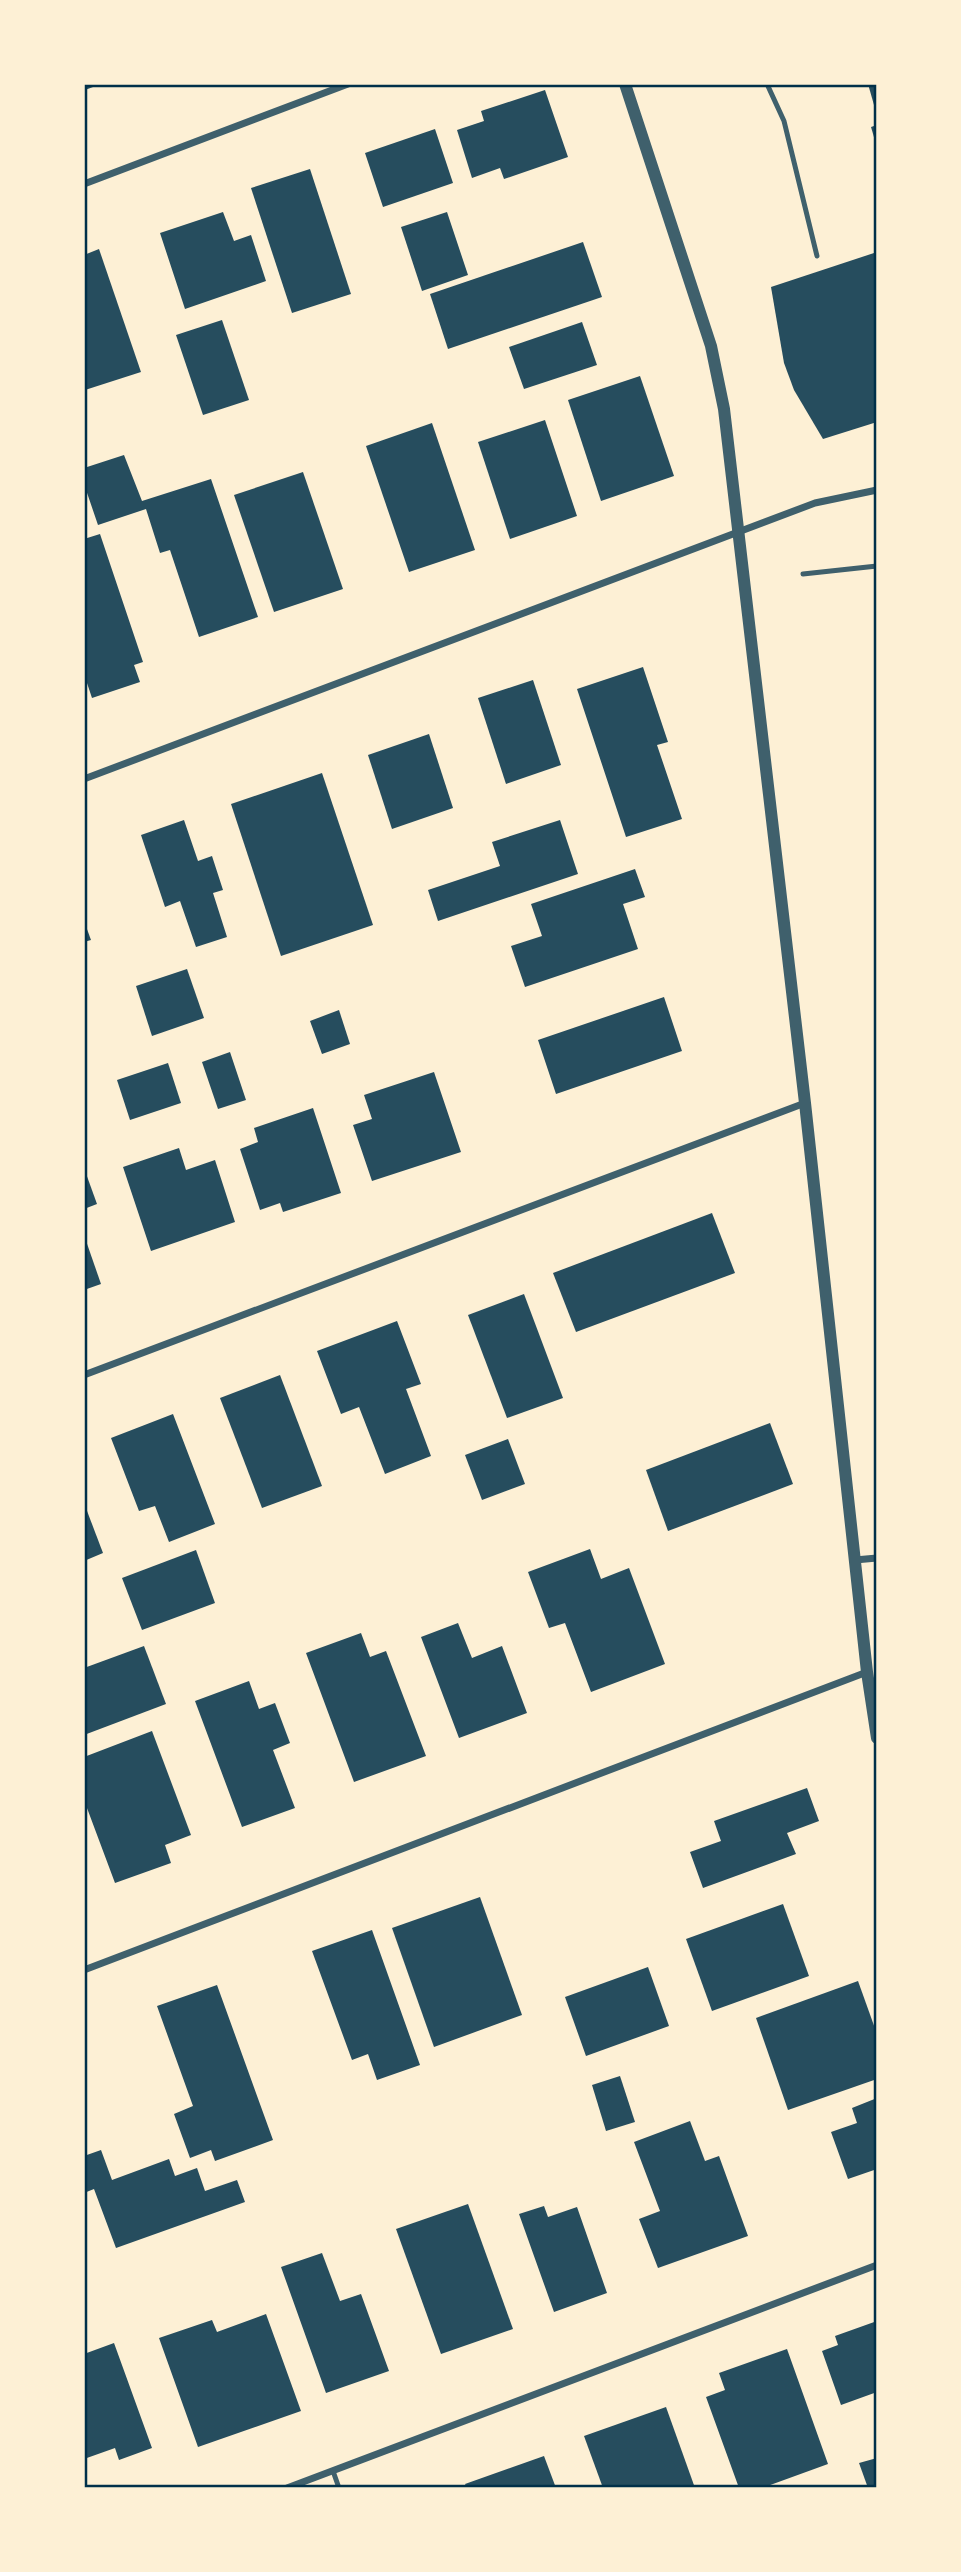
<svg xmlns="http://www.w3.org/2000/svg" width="961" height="2572" viewBox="0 0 961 2572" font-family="'Nunito Sans',sans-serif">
  <rect width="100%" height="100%" fill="#fdf0d5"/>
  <!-- building -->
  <g fill="#264d5e">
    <polygon points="84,84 101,84 85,90"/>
    <polygon points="868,84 877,84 877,104 874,105"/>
    <polygon points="545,90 568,157 504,179 500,168 472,178 457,130 484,121 481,111"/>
    <polygon points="877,125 877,144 876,144 871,127"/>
    <polygon points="435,129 453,183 383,207 365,153"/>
    <polygon points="310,169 351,294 292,313 251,188"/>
    <polygon points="223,212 234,241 251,235 266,281 185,309 160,233"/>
    <polygon points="447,212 468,275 422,291 401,227"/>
    <polygon points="583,242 602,297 448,349 430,294"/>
    <polygon points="99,249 141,372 85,390 84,255"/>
    <polygon points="877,252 877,422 823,439 794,390 784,363 771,287"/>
    <polygon points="222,320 249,400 203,415 176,335"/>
    <polygon points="582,322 597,365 524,389 509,347"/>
    <polygon points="640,376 674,476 601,501 568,400"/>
    <polygon points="545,420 577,516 510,539 478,442"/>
    <polygon points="432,423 475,550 409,572 366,446"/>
    <polygon points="124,455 142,501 211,479 258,617 199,637 170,550 160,553 146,509 98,525 84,484 84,468"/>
    <polygon points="303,472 343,589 274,612 234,495"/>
    <polygon points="100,534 143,662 134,665 140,682 92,698 84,674 84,539"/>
    <polygon points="643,667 668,742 657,745 682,819 626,837 577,689"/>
    <polygon points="533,680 561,765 506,784 478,698"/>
    <polygon points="429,734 453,808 392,829 368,755"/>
    <polygon points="322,773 373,925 281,956 231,804"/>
    <polygon points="184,820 198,861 212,856 223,890 213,893 227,937 196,947 180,901 165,907 141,835"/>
    <polygon points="560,820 578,874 438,921 428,890 500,866 492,842"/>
    <polygon points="635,869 645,897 623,904 638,949 525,987 511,946 542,936 531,904"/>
    <polygon points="84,921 91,940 84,942"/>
    <polygon points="187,969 204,1018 152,1036 136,986"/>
    <polygon points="664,997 682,1051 556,1094 538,1040"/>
    <polygon points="339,1010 350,1044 322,1054 310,1021"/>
    <polygon points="230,1052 246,1100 218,1109 202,1062"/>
    <polygon points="168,1063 181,1103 130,1120 117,1080"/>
    <polygon points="434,1072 461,1152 372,1181 353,1125 372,1119 364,1095"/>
    <polygon points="313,1108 341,1193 283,1212 280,1203 260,1210 240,1149 258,1142 254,1128"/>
    <polygon points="179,1148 186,1170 215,1160 235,1222 151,1251 123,1167"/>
    <polygon points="84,1168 97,1204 84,1209"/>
    <polygon points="712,1213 735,1273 576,1332 553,1273"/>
    <polygon points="84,1235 101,1284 84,1290"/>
    <polygon points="524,1294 563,1398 507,1418 468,1315"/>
    <polygon points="397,1321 421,1384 406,1389 431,1456 385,1474 359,1407 341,1414 317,1351"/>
    <polygon points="280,1375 322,1486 262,1508 220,1398"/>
    <polygon points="173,1414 215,1524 169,1542 155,1506 139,1511 111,1438"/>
    <polygon points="770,1423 793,1484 668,1531 646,1470"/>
    <polygon points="508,1439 525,1484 482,1500 465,1455"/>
    <polygon points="84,1503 103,1553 84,1561"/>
    <polygon points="590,1549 601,1579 629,1568 665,1664 591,1692 565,1623 549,1628 528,1572"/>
    <polygon points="196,1550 215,1603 142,1630 122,1578"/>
    <polygon points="458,1623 472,1658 502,1646 527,1713 459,1738 421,1637"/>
    <polygon points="361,1633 370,1657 386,1651 426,1756 354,1782 306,1653"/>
    <polygon points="144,1646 166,1704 84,1735 84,1668"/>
    <polygon points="249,1681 259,1709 275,1703 290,1743 273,1750 295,1808 242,1827 195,1701"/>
    <polygon points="152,1731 191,1835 165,1845 171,1863 115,1883 84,1800 84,1757"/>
    <polygon points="807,1788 819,1821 787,1833 796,1854 703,1888 690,1852 721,1841 714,1821"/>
    <polygon points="480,1897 522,2015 434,2047 392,1928"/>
    <polygon points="783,1904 809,1976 712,2011 686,1939"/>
    <polygon points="372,1930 420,2065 377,2080 368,2054 352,2060 312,1951"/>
    <polygon points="648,1967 669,2026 586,2056 565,1997"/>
    <polygon points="858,1981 877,2034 877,2079 788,2110 756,2018"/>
    <polygon points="217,1985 273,2140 215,2161 211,2150 190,2158 174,2114 193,2106 157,2006"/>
    <polygon points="620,2076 635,2122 606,2131 592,2085"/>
    <polygon points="877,2098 877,2169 848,2179 831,2132 857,2123 852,2108"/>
    <polygon points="690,2121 705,2161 719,2156 748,2236 658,2268 639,2219 660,2211 634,2142"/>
    <polygon points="101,2150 112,2180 169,2159 175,2176 197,2168 205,2191 237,2180 245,2202 116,2248 94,2189 84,2193 84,2156"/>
    <polygon points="468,2204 513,2329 441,2354 396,2229"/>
    <polygon points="544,2206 548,2217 577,2207 607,2293 554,2312 519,2214"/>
    <polygon points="322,2253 340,2301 361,2294 389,2371 326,2393 281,2267"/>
    <polygon points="266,2314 301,2411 198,2447 159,2338 212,2320 217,2332"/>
    <polygon points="877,2321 877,2392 841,2405 822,2351 838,2345 835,2336"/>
    <polygon points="114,2343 152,2448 119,2460 115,2448 84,2459 84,2354"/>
    <polygon points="787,2349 828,2464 762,2488 739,2488 706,2397 725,2390 719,2373"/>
    <polygon points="666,2407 695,2488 603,2488 584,2436"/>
    <polygon points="544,2456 556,2488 467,2488 465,2484"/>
    <polygon points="877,2458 877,2488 868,2488 859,2463"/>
  </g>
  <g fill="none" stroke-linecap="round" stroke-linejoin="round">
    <!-- service -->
    <g stroke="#3f606c" stroke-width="5">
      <polyline points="767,84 784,121 817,256"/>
      <polyline points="803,574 877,566"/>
      <polyline points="333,2471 339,2488"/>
    </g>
    <!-- minor -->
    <g stroke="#3f606c" stroke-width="7">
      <polyline points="84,184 348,84"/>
      <polyline points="84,779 815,503 877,490"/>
      <polyline points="84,1375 805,1103"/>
      <polyline points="855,1560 877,1558"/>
      <polyline points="84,1970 867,1672"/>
      <polyline points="287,2488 877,2265"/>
    </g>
    <!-- tertiary -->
    <polyline stroke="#3f606c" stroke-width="12" points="625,84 711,346 724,409 805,1103 867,1672 877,1738"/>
  </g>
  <!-- border -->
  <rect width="961" height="2572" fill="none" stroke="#fdf0d5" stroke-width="172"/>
  <rect x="86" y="86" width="789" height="2400" fill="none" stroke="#003049" stroke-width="2.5"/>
</svg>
